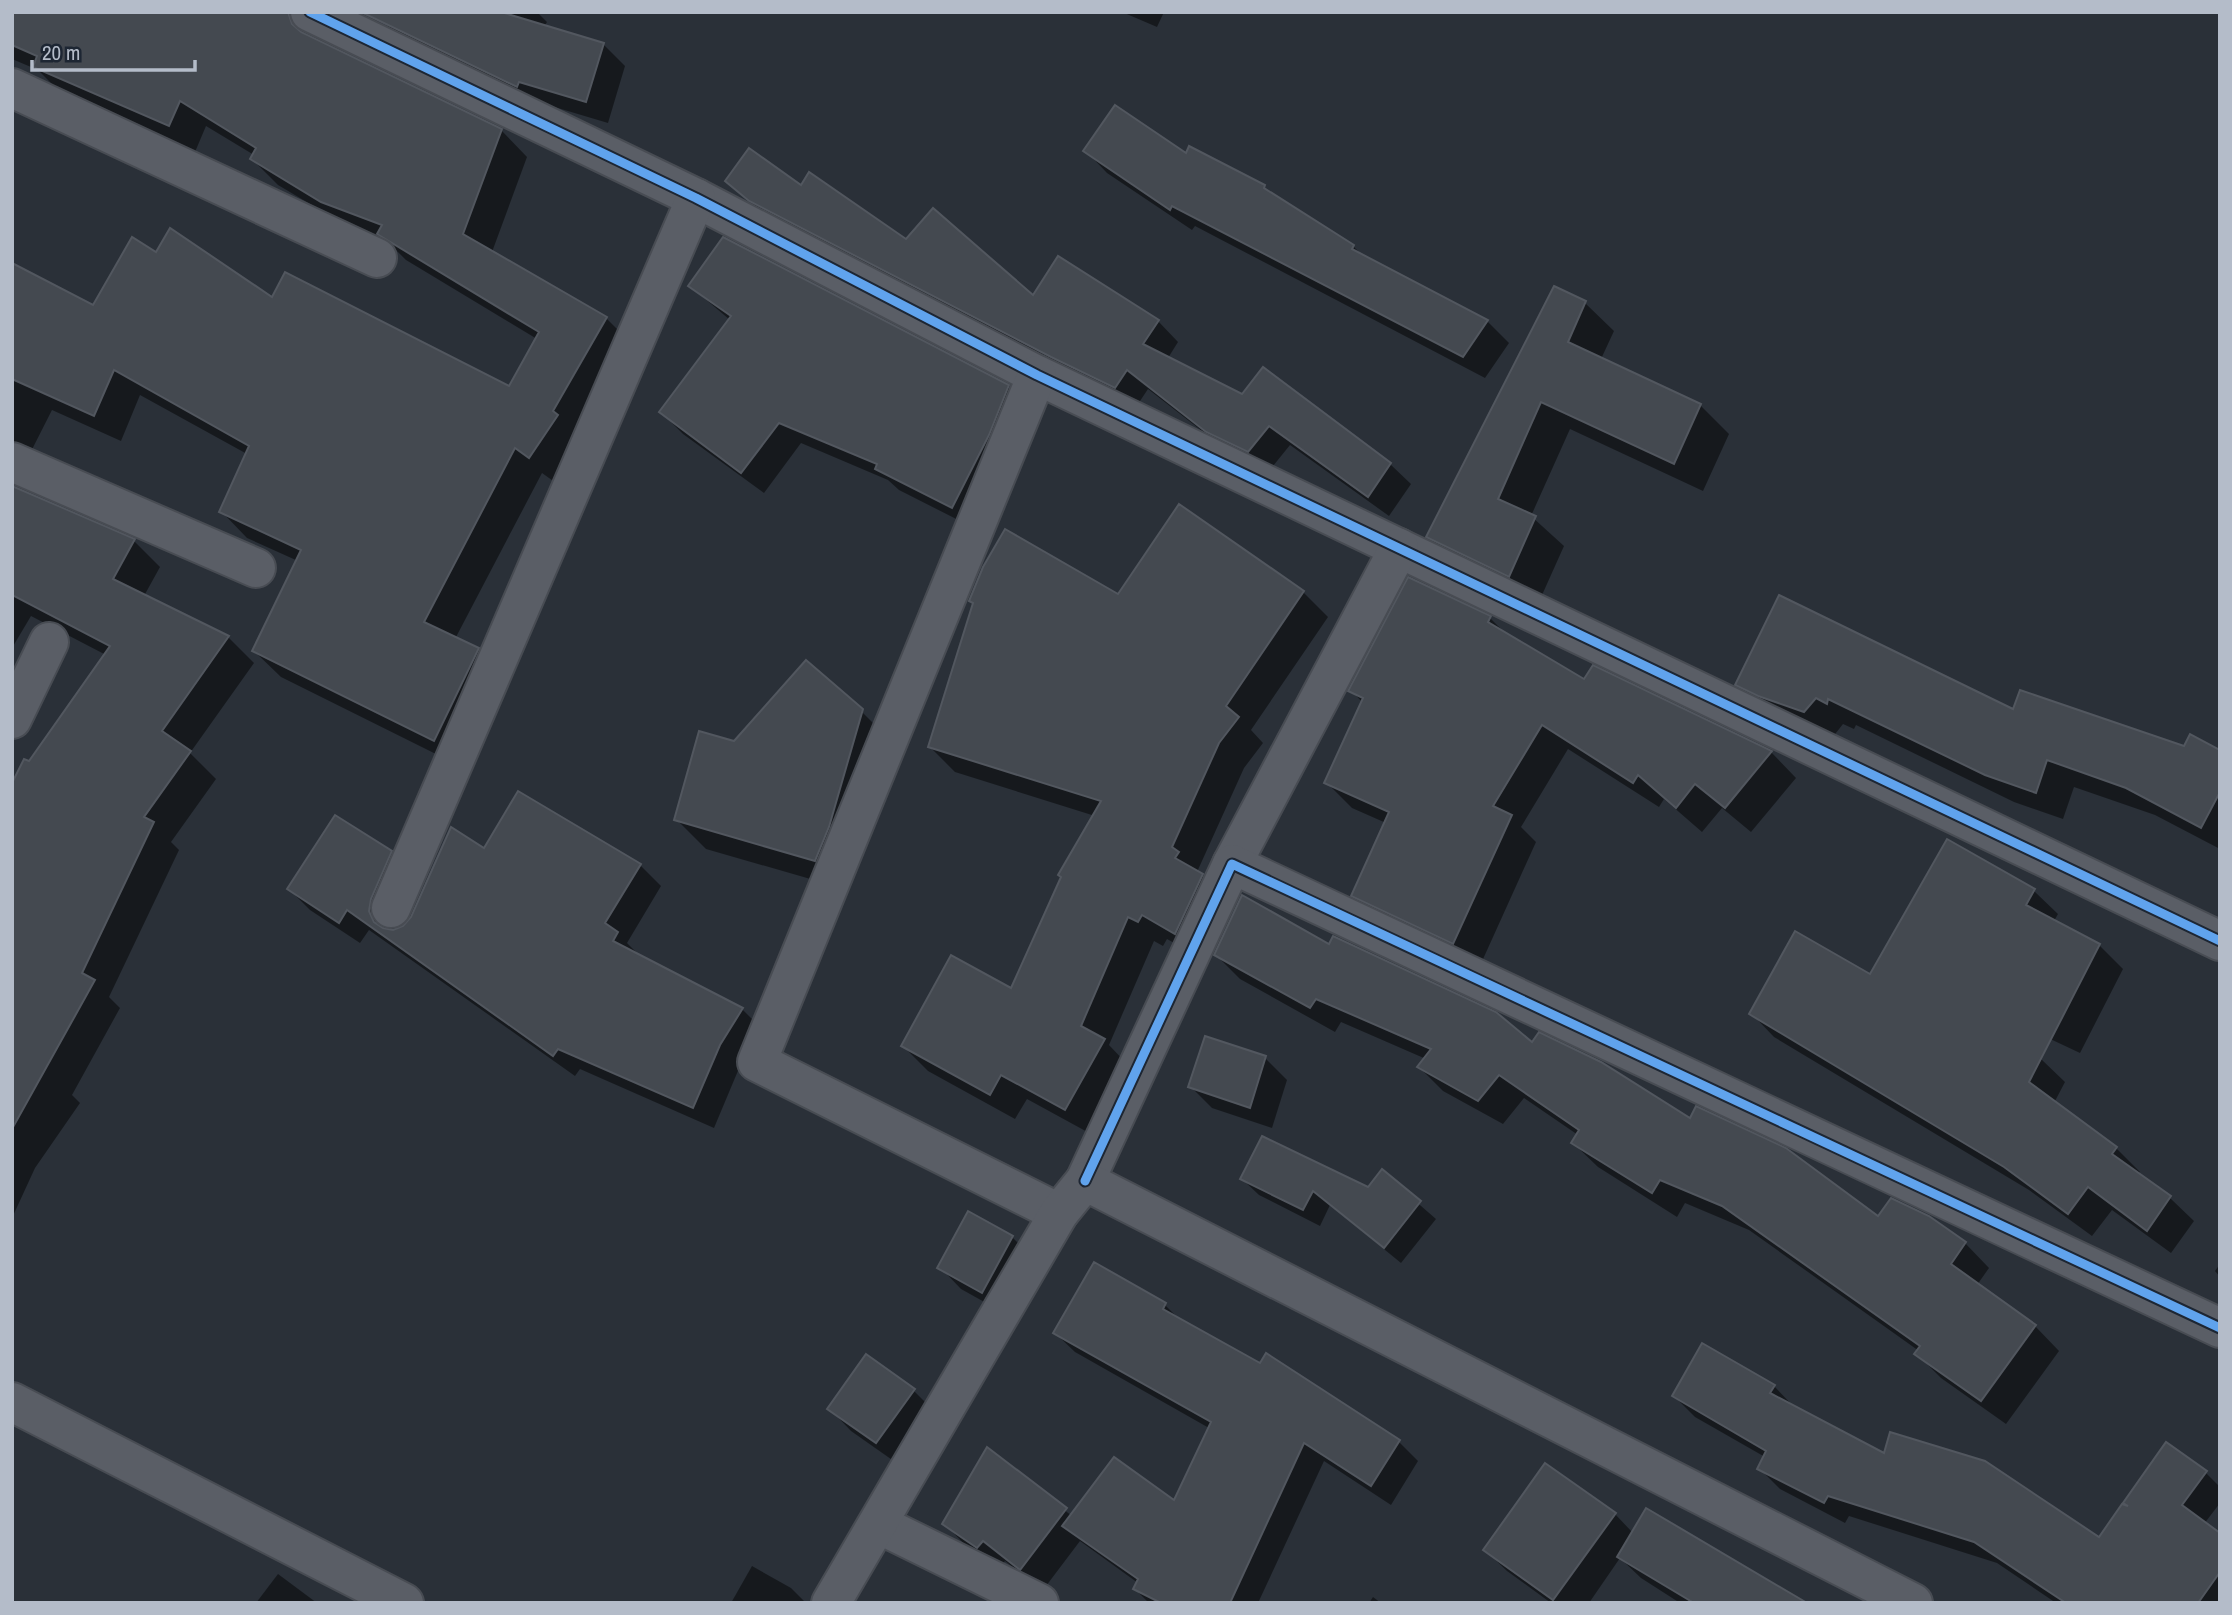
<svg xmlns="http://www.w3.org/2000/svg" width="2232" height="1615" viewBox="0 0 2232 1615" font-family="'Archivo Narrow',sans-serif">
  <rect width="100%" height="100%" fill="#2a3038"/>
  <!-- shadow -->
  <g fill="#0007">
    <polygon points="12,12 501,130 527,157 492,252 606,318 633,345 556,483 542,473 455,639 478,650 504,676 460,766 281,677 254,651 298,561 247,538 221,511 247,454 140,395 121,441 52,410 13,487 134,541 160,567 144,596 228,637 254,663 190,753 216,779 171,842 179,850 109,997 120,1008 72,1095 80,1103 35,1168 12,1218 12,787 106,655 31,616 12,648 12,265 94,307 156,254 510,388 537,339 406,260 388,242 349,227 278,185 252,159 254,155 206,126 195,152 61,93 38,70 12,59"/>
    <polygon points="387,12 537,12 547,22 544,27 603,44 625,66 608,123 541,103 404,43 383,21"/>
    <polygon points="1122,12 1164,12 1157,27"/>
    <polygon points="1086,151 1264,187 1274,197 1353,246 1364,257 1487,321 1509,343 1485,378 1195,226 1192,230 1107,173"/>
    <polygon points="727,181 801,187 907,242 1034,297 1158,321 1178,342 1168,358 1390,464 1411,484 1389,516 1290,445 1269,471 1229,452 1148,389 1136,407 772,221"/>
    <polygon points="690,286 1008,387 1030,408 974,528 899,490 888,480 801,443 764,493 683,434 661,412 730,320"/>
    <polygon points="1555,288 1585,303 1614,331 1601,359 1700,405 1729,434 1703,491 1570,429 1531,516 1564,546 1538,604 1457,565 1428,537"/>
    <polygon points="1303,592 1328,617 1251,730 1263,743 1244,768 1197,872 1227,900 1201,958 1167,939 1163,946 1154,941 1109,1045 1129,1066 1091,1134 1027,1099 1015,1119 928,1071 903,1046 1012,990 1095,816 955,772 930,747 1118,597"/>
    <polygon points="1490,618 1507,635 1585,682 1594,668 1771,752 1796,778 1751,832 1722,808 1702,832 1664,799 1659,807 1568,749 1521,827 1536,842 1479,968 1379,921 1353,895 1386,823 1352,808 1327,783 1362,702 1351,690"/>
    <polygon points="1737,684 2014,712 2185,748 2220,752 2220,849 2155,815 2074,787 2063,819 2014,802 1856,725 1854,729 1843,724 1832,738 1764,712"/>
    <polygon points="861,711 891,741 845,889 706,849 676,819 735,743"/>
    <polygon points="1948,841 2034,891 2058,914 2054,921 2099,945 2123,969 2080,1053 2046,1037 2041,1059 2065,1082 2054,1103 2116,1148 2140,1172 2138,1174 2170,1198 2194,1221 2171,1253 2112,1210 2092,1236 2029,1190 1774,1037 1751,1013 1870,976"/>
    <polygon points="485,851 640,865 661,886 627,943 638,954 742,1009 763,1030 740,1066 714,1128 580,1069 575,1076 369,930 360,943 310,910 289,889 390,853 411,874 390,931 405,927"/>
    <polygon points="1330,947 1690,1120 1879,1218 1965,1243 1989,1268 1977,1285 2035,1326 2059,1351 2006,1424 1941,1378 1917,1354 1919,1351 1749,1230 1685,1203 1677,1217 1598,1167 1573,1143 1578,1135 1524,1098 1503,1124 1443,1091 1419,1067 1426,1059 1341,1022 1335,1032 1240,979 1216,955"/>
    <polygon points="1265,1058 1287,1080 1272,1128 1212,1108 1190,1086"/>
    <polygon points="1382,1172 1436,1219 1401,1263 1330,1205 1320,1226 1259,1195 1242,1179 1368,1190"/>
    <polygon points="1012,1237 1034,1259 1004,1313 961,1289 940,1267"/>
    <polygon points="2220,1264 2220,1277 2215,1271"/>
    <polygon points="1165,1305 1181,1321 1399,1442 1418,1461 1391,1505 1324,1461 1258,1603 1149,1603 1135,1589 1138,1583 1080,1541 1043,1590 1005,1561 999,1569 966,1546 945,1524 988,1450 1072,1516 1175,1503 1209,1428 1075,1352 1055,1333"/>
    <polygon points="1774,1386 1795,1408 1885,1455 2100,1539 2132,1510 2206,1473 2220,1487 2220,1503 2204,1524 2220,1535 2220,1603 2056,1603 1997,1563 1849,1516 1845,1523 1780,1489 1759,1468 1765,1457 1695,1417 1674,1396"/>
    <polygon points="913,1390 935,1412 898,1464 851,1431 830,1409"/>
    <polygon points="1615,1514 1633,1533 1795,1603 1680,1603 1641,1578 1620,1558 1589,1603 1551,1603 1507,1571 1485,1550"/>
    <polygon points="752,1566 791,1588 806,1603 731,1603"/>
    <polygon points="278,1574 317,1603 256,1603"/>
    <polygon points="1373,1597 1381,1603 1369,1603"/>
  </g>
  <!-- building -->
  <g fill="#444950" stroke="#52575f" stroke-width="2">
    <polygon points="12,12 288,12 292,24 301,32 502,129 463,234 607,317 553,411 558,415 529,458 515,448 424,622 479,648 434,741 252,651 301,550 219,512 249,446 114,370 94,416 12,379 12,263 93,305 132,237 156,252 170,228 272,297 285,272 509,386 539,332 377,234 382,225 321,202 250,159 256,148 180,101 169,126 33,67 37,56 12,45"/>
    <polygon points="361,12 501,12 604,43 586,102 519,82 517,87"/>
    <polygon points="1115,105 1186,153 1189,146 1265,185 1264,188 1354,245 1352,249 1488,320 1463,357 1172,206 1170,210 1083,151"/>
    <polygon points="749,148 801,185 809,172 906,239 933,208 1033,295 1058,256 1159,320 1143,344 1242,394 1263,367 1391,463 1368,497 1269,426 1248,452 1206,432 1127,370 1115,388 1051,357 749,201 725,181"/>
    <polygon points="723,237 1009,385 989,435 952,508 875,469 877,464 779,423 741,473 659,412 731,316 688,286"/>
    <polygon points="1554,286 1586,301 1568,342 1701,404 1674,464 1541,402 1498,499 1536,516 1509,577 1426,537"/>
    <polygon points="12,486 135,539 113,579 229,636 162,731 191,751 144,817 154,822 82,973 95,980 12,1129 12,783 24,759 29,761 110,646 12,595"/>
    <polygon points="1179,504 1304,591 1226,706 1239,717 1219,743 1172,847 1179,852 1175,858 1203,874 1175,934 1142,915 1138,922 1128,917 1081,1026 1105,1039 1065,1110 1001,1075 990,1095 901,1046 951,955 1011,988 1061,877 1058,875 1101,801 928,747 973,603 969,601 983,567 1005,529 1118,594"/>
    <polygon points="1408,577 1491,616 1488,622 1584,679 1593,665 1772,751 1725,808 1695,784 1676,808 1638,775 1633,783 1542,725 1493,806 1512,815 1453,944 1351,896 1389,812 1324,783 1363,698 1348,691"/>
    <polygon points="1779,595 2013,709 2020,690 2184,746 2190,734 2220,750 2220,792 2201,828 2126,788 2047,760 2036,793 1985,775 1828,699 1827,704 1816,698 1804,712 1758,696 1735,685"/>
    <polygon points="806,660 863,709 829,827 815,861 674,820 699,731 734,741"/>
    <polygon points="518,791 641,864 605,923 618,932 613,941 743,1008 720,1045 693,1108 558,1049 553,1056 347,910 339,923 287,889 335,815 392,851 371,899 369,911 374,922 383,928 393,930 403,926 411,917 451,827 484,848"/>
    <polygon points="1947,839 2035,889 2026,905 2100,944 2029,1082 2117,1147 2112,1154 2171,1196 2147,1231 2088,1187 2068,1214 2004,1167 1749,1014 1795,931 1870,974"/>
    <polygon points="1242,895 1329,944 1333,936 1496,1012 1532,1042 1539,1032 1601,1062 1690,1118 1696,1106 1786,1148 1878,1216 1891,1198 1929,1216 1966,1242 1951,1264 2036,1325 1981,1401 1914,1354 1920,1346 1722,1206 1660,1180 1652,1193 1571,1143 1579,1130 1499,1075 1478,1101 1417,1067 1431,1049 1316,999 1310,1008 1214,955"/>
    <polygon points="1205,1036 1266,1056 1250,1108 1188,1087"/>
    <polygon points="1262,1136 1368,1187 1382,1169 1421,1201 1384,1248 1313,1191 1303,1210 1240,1179"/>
    <polygon points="968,1211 1013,1236 982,1293 937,1268"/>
    <polygon points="1094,1262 1166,1303 1163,1309 1260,1363 1266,1353 1400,1440 1371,1486 1304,1443 1230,1603 1161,1603 1133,1589 1138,1579 1062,1526 1114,1457 1174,1500 1211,1422 1053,1333"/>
    <polygon points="1702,1343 1775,1385 1770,1393 1884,1453 1890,1432 1985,1461 2099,1537 2122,1504 2128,1506 2123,1503 2166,1442 2207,1471 2182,1505 2220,1533 2220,1572 2198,1603 2066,1603 1974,1542 1828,1496 1824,1503 1757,1469 1766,1451 1672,1396"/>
    <polygon points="866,1354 915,1389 876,1443 827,1409"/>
    <polygon points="987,1447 1067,1508 1020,1570 983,1541 977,1548 942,1524"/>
    <polygon points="1545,1463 1616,1513 1553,1600 1483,1550"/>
    <polygon points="1646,1508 1807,1603 1694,1603 1617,1557"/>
  </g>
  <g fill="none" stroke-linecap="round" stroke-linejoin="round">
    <!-- minor casing -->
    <g stroke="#484c53" stroke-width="42">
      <g id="minor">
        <polyline points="310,12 696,198 1037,375 2220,941"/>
        <polyline points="12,88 377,258"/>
        <polyline points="1037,375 757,1062 1059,1213"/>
        <polyline points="12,462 256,568"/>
        <polyline points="12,719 49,642"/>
        <polyline points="1232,864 1399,548"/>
        <polyline points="391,908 696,198"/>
        <polyline points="1085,1181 1232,864 2220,1328"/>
        <polyline points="878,1524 1039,1603"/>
      </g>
    </g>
    <!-- tertiary casing -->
    <g stroke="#484c53" stroke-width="42">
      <g id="tertiary">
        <polyline points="12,1402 404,1603"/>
        <polyline points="831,1603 1059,1213 1085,1181 1913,1603"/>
      </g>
    </g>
    <!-- minor -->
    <use href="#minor" stroke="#5a5e66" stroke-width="38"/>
    <!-- tertiary -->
    <use href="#tertiary" stroke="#5a5e66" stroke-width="38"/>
    <!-- cycleway casing -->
    <g stroke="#1d2633" stroke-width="13">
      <g id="cycleway">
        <polyline points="310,12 696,198 1037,375 2220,941"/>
        <polyline points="1085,1181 1232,864 2220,1328"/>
      </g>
    </g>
    <!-- cycleway -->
    <use href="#cycleway" stroke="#60a3ed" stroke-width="9"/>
  </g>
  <!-- border -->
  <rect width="2232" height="1615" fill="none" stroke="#b4bcc9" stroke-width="28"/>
  <!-- scale -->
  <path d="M32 60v10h163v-10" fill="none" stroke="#b4bcc9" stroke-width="3.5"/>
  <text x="42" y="60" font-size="21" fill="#b4bcc9" stroke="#1d2633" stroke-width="5" paint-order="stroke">20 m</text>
</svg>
